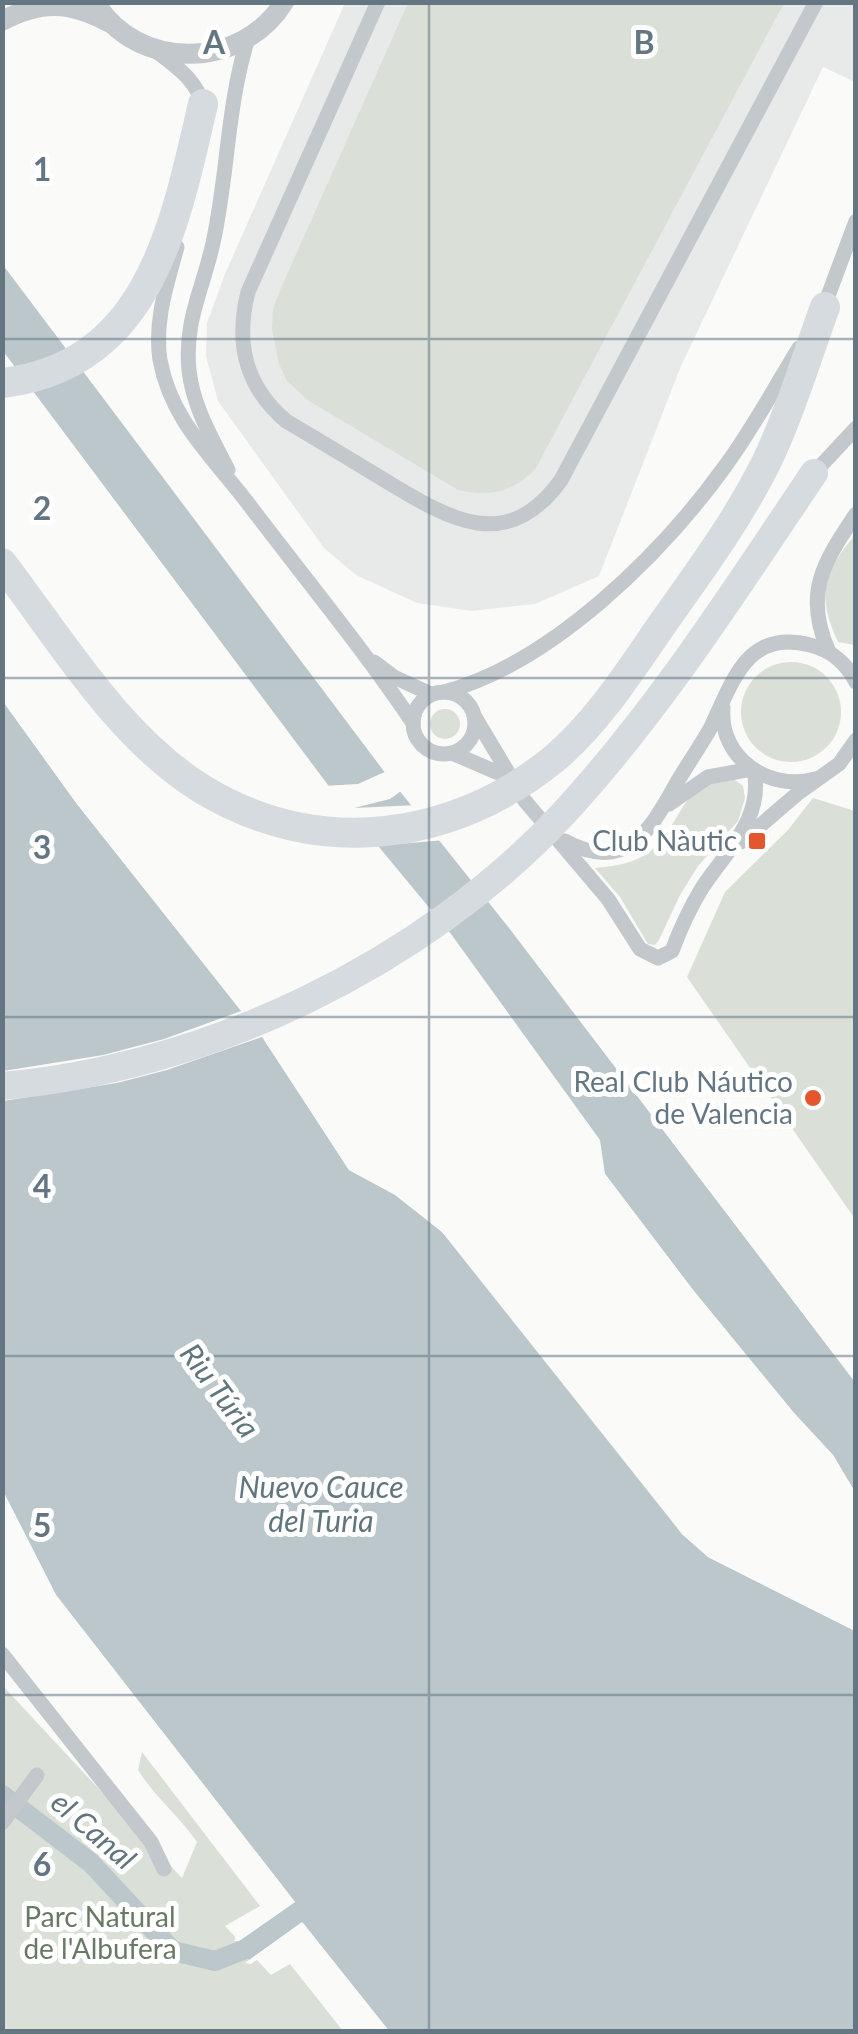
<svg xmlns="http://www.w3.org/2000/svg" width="858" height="2034" viewBox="0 0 858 2034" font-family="Lato,sans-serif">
  <rect width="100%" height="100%" fill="#fafaf8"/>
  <!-- built -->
  <polygon fill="#e8e9e9" points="345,3 855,3 855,82 823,67 681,366 599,576 535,604 472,611 417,603 356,575 324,548 218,401 206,356 207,323 225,274"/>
  <!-- green -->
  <g fill="#dadfd7">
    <path d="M408,3h376l-248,465c-22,24 -46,29 -78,22l-149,-89 -22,-20 -8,-17 -7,-35 1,-20 8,-21z"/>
    <path d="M855,535v110l-17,-3c-22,-47 -15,-69 17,-107z"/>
    <circle cx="791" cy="712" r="50"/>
    <circle cx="445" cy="724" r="15"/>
    <path d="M735,780l8,6 2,12 -7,23 -40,45 -18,29 -21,45 -4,5 -7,-1 -28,-47 -25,-29c24,-2 48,-6 65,-26 26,-31 23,-60 75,-62z"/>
    <polygon points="813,798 855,811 855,1219 687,977 725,892 788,830"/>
    <path d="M2,1685l180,193 15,-36c-18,-26 -42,-45 -59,-72l4,-18 118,154 -35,20 46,49 19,-11 53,67h-340z"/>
  </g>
  <!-- water -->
  <g fill="#bbc7cb">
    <polygon points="3,265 383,770 509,928 855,1382 855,1492 833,1455 794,1413 693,1290 605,1174 600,1140 451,934 331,789 3,351"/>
    <polygon points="2,700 77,804 264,1039 349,1170 395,1195 442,1232 682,1534 708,1557 855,1631 855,2031 389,2031 303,1923 249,1960 239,1941 295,1902 56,1595 3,1491"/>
  </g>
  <!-- pier -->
  <g fill="#fafaf8">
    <polygon points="2,695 81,801 268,1036 353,1166 398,1191 445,1228 485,1279 442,1232 396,1195 349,1170 262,1037 167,1070 117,1083 3,1101 3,1071 103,1055 164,1039 241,1011 77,804 2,700"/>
    <polygon points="389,770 404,789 390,799 354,808 418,805 445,840 375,846 323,786 358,784"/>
    <polygon points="654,1118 666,1125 856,1373 855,1382"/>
    <polygon points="605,1174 693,1290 794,1413 833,1455 855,1492 855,1500 850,1498 853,1496 829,1458 790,1416 689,1293 606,1184"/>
    <polygon points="569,1383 686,1530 711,1553 856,1626 855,1631 708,1557 682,1534"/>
    <polygon points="3,1491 56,1595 295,1902 239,1941 234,1941 236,1936 288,1901 51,1598 2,1502"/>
    <polygon points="302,1922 389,2031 383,2032 301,1929 251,1964 245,1963"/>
  </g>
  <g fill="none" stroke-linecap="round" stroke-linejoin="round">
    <!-- canal -->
    <polyline stroke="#bbc7cb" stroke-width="20" points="2,1795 91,1863 173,1951 215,1961 243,1950"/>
    <!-- minor -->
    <g stroke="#c3c8cc" stroke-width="15">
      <path d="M378,2l-130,290c-13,51 -3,94 38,129 34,20 67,40 100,60 63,38 121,74 175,-1l255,-478"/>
      <path d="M156,51c21,16 41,29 48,57"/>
      <path d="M177,247c-10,37 -23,74 -17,113 11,60 51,95 87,142 55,73 115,145 166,221"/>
      <polyline points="822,312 856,221"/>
      <path d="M228,470c-16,-32 -35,-63 -39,-100 -5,-49 14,-81 24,-127 15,-68 14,-138 35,-205"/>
      <polyline points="814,473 856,428"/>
      <path d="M829,652c-26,-58 -6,-89 27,-138"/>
      <polyline points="374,662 394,677 431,694"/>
      <circle cx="444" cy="723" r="31"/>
      <path d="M444,692c108,-29 218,-138 282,-227 27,-37 49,-78 73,-117"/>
      <path d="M723,708c-4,50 46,84 92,71"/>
      <path d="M475,717l50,84 83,98 32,50 18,9 14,-7c8,-22 18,-43 30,-63 24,-37 62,-69 52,-118"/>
      <polyline points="452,753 508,777"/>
      <polyline points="669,804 708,777 752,769"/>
      <path d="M565,841c60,32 83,-7 110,-55 11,-20 25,-39 36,-59 21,-43 35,-99 99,-82 21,5 36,18 46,37"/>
      <polyline points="741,842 797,794 839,764 856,740"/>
      <polyline points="2,1654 151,1842 164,1869"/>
      <polyline points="2,1823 37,1775"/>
    </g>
    <!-- tertiary -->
    <g stroke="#c3c8cc" stroke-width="20">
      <path d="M95,2c42,70 147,68 189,0"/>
      <path d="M2,21c40,-21 68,-19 106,1"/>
    </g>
    <!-- trunk -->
    <path stroke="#d6dbdf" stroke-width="28" d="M2,1086c205,-18 421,-122 561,-272 96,-104 172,-224 251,-341"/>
    <!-- motorway -->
    <g stroke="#d6dbdf" stroke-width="30">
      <path d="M2,383c148,-17 173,-159 201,-279"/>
      <path d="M2,563c59,77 116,174 200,226 115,70 251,53 353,-31 46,-39 79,-94 113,-142 35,-49 71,-99 98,-153 24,-50 40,-104 59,-156"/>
    </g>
  </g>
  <!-- grid -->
  <path fill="none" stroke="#657683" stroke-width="2.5" stroke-opacity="0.55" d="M429,2v2030M2,339h854M2,678h854M2,1017h854M2,1356h854M2,1695h854"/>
  <!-- markers -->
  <g fill="#e4572e" stroke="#fff" stroke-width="4">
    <rect x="747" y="831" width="20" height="20" rx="5"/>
    <circle cx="813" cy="1098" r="10"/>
  </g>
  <g text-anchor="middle" stroke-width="10" stroke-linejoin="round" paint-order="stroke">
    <!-- poi labels -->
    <g font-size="28" fill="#657683" stroke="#fff" text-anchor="end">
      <text x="737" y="851">Club Nàutic</text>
      <text x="793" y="1092">Real Club Náutico<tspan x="793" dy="32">de Valencia</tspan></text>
    </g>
    <!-- park labels -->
    <g font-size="28" fill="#687a64" stroke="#fff">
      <text x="100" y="1927">Parc Natural<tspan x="100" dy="32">de l'Albufera</tspan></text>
    </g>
    <!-- water labels -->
    <g font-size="30" font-style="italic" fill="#60757c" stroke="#fff">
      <text transform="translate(219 1391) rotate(53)" y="10">Riu Túria</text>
      <text x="321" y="1498">Nuevo Cauce<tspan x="321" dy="34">del Turia</tspan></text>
      <text transform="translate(93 1831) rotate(41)" y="10">el Canal</text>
    </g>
  </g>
  <g font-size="32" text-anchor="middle" font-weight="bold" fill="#657683" stroke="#fff" stroke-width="10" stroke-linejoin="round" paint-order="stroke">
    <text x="214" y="54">A</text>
    <text x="644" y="54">B</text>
    <text x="42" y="181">1</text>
    <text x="42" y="520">2</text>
    <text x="42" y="859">3</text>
    <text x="42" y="1198">4</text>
    <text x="42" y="1537">5</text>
    <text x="42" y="1876">6</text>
  </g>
  <!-- border -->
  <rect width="858" height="2034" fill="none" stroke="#657683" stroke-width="10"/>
</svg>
